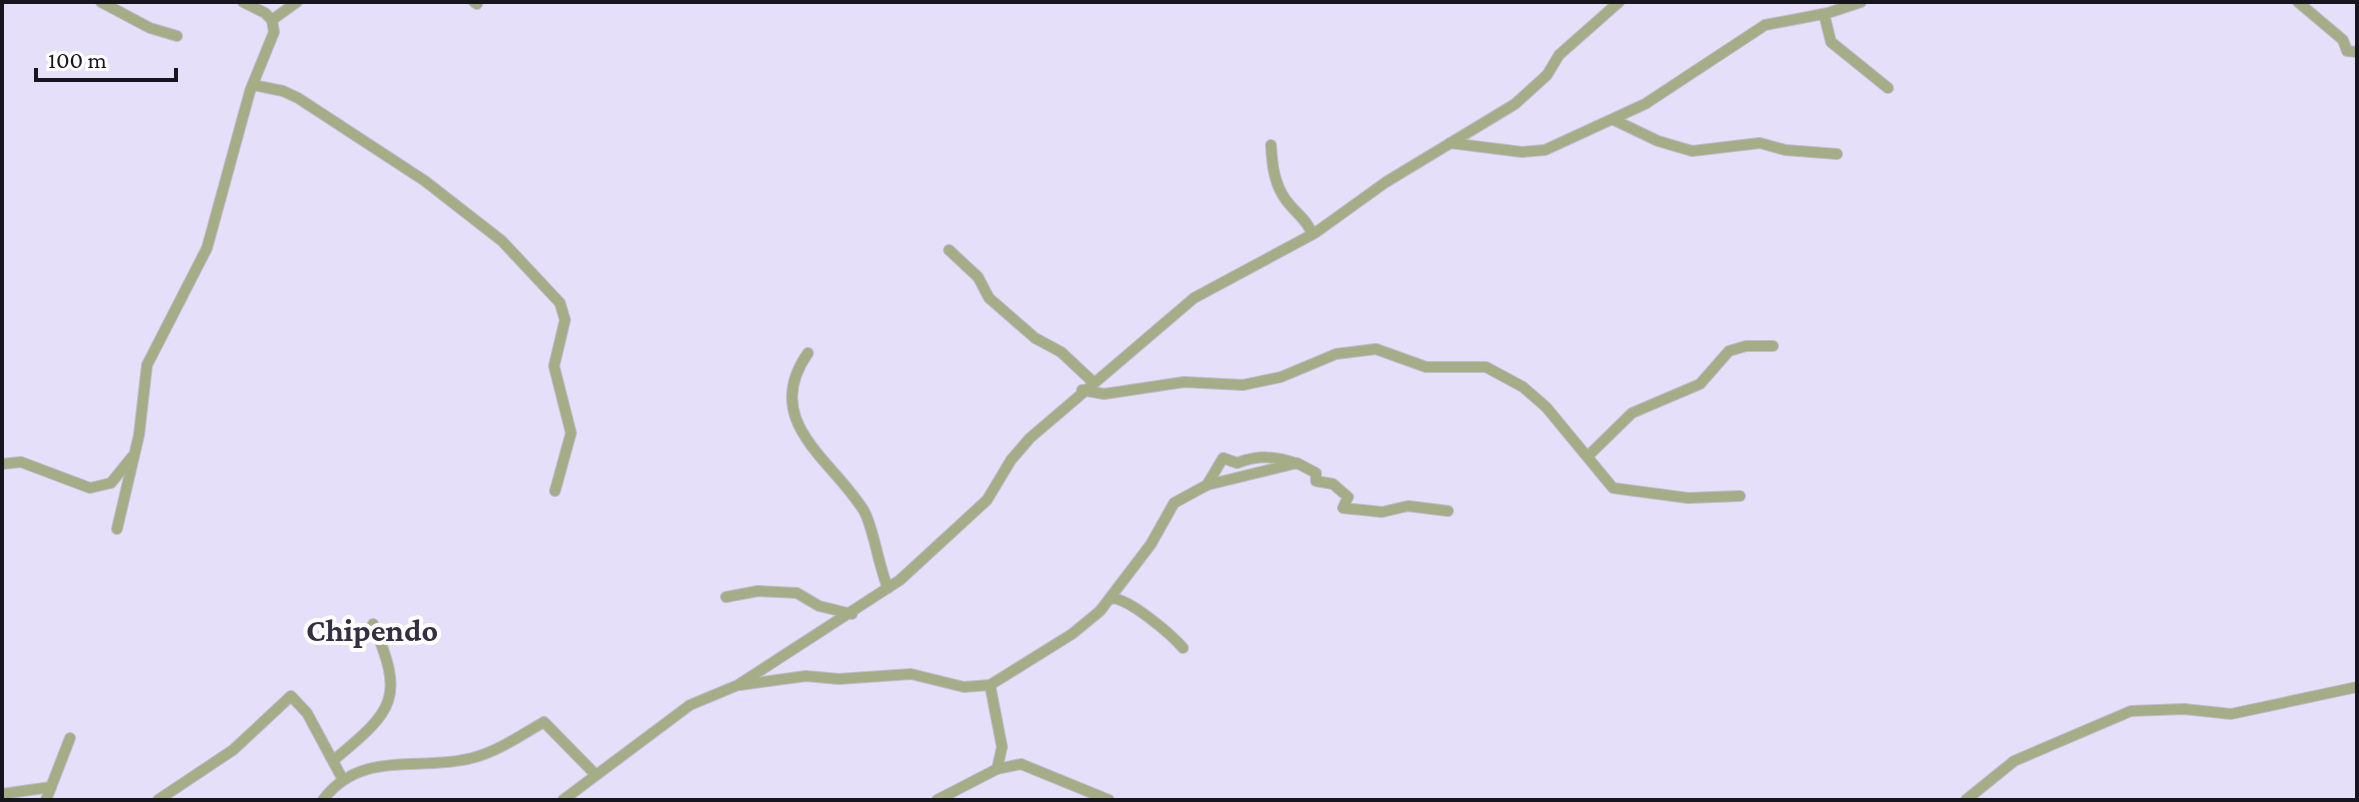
<svg xmlns="http://www.w3.org/2000/svg" width="2359" height="802" viewBox="0 0 2359 802" font-family="'Crimson Pro',serif">
  <rect width="100%" height="100%" fill="#e6dff9"/>
  <g fill="none" stroke-linecap="round" stroke-linejoin="round">
    <!-- street casing -->
    <g stroke="#c1bbd1" stroke-width="12">
      <g id="street">
        <polyline points="101,2 150,28 177,36"/>
        <polyline points="474,2 477,4"/>
        <polyline points="2298,2 2343,40 2347,51 2357,52"/>
        <polyline points="1824,14 1831,42 1888,88"/>
        <polyline points="272,20 297,2"/>
        <polyline points="253,85 283,91 298,98 425,181 502,241 560,303 565,320 554,366 571,433 555,491"/>
        <polyline points="1614,120 1658,141 1692,151 1760,143 1785,150 1837,154"/>
        <polyline points="1450,143 1522,152 1545,150 1645,104 1765,25 1828,13 1861,2"/>
        <path d="M1271,145c1,19 3,39 15,55 9,13 21,19 26,34"/>
        <polyline points="949,250 978,277 989,298 1035,338 1061,352 1092,381"/>
        <path d="M808,353c-48,68 24,106 56,158 9,15 15,57 24,77"/>
        <polyline points="1082,390 1104,394 1184,382 1243,385 1281,377 1336,354 1376,349 1426,367 1486,367 1523,387 1546,407 1613,488 1688,498 1740,496"/>
        <polyline points="1588,456 1632,413 1700,384 1729,351 1746,346 1773,346"/>
        <polyline points="2,464 21,462 90,488 111,483 132,457"/>
        <path d="M1207,485l16,-27 14,5c22,-8 37,-7 58,0"/>
        <polyline points="117,529 139,435 147,365 207,248 250,91 274,32 272,20 265,13 243,2"/>
        <polyline points="726,597 758,591 797,593 819,606 852,614"/>
        <path d="M1111,599c13,-5 61,36 72,49"/>
        <polyline points="740,685 806,676 839,679 911,674 964,687 990,685 1072,634 1100,611 1151,544 1174,503 1207,485 1297,463 1316,473 1316,481 1333,484 1348,497 1343,508 1382,512 1408,506 1448,511"/>
        <polyline points="990,685 1002,747 997,769"/>
        <path d="M335,759c59,-49 70,-61 38,-135"/>
        <polyline points="2,794 51,787"/>
        <polyline points="46,800 70,738"/>
        <polyline points="158,800 233,750 291,696 307,713 342,778"/>
        <path d="M323,800c38,-51 95,-28 149,-42 27,-7 49,-23 72,-36l51,52"/>
        <polyline points="563,800 690,705 738,685 900,580 987,500 1011,460 1030,438 1194,298 1315,233 1386,182 1515,104 1547,75 1559,55 1619,2"/>
        <polyline points="937,800 997,769 1021,764 1109,800"/>
        <polyline points="1966,800 2014,761 2131,711 2184,709 2231,714 2357,687"/>
      </g>
    </g>
    <!-- street -->
    <use href="#street" stroke="#a4ad85" stroke-width="10"/>
  </g>
  <g text-anchor="middle" stroke-width="8" stroke-linejoin="round" paint-order="stroke">
    <!-- quarter labels -->
    <g font-size="32" font-weight="bold" fill="#352f42" stroke="#fff">
      <text x="372" y="641">Chipendo</text>
    </g>
  </g>
  <!-- border -->
  <rect width="2359" height="802" fill="none" stroke="#17151d" stroke-width="8"/>
  <!-- scale -->
  <path d="M36 68v12h140v-12" fill="none" stroke="#17151d" stroke-width="4"/>
  <text x="48" y="68" font-size="24" fill="#17151d" stroke="#ffffff" stroke-width="6" paint-order="stroke">100 m</text>
</svg>
